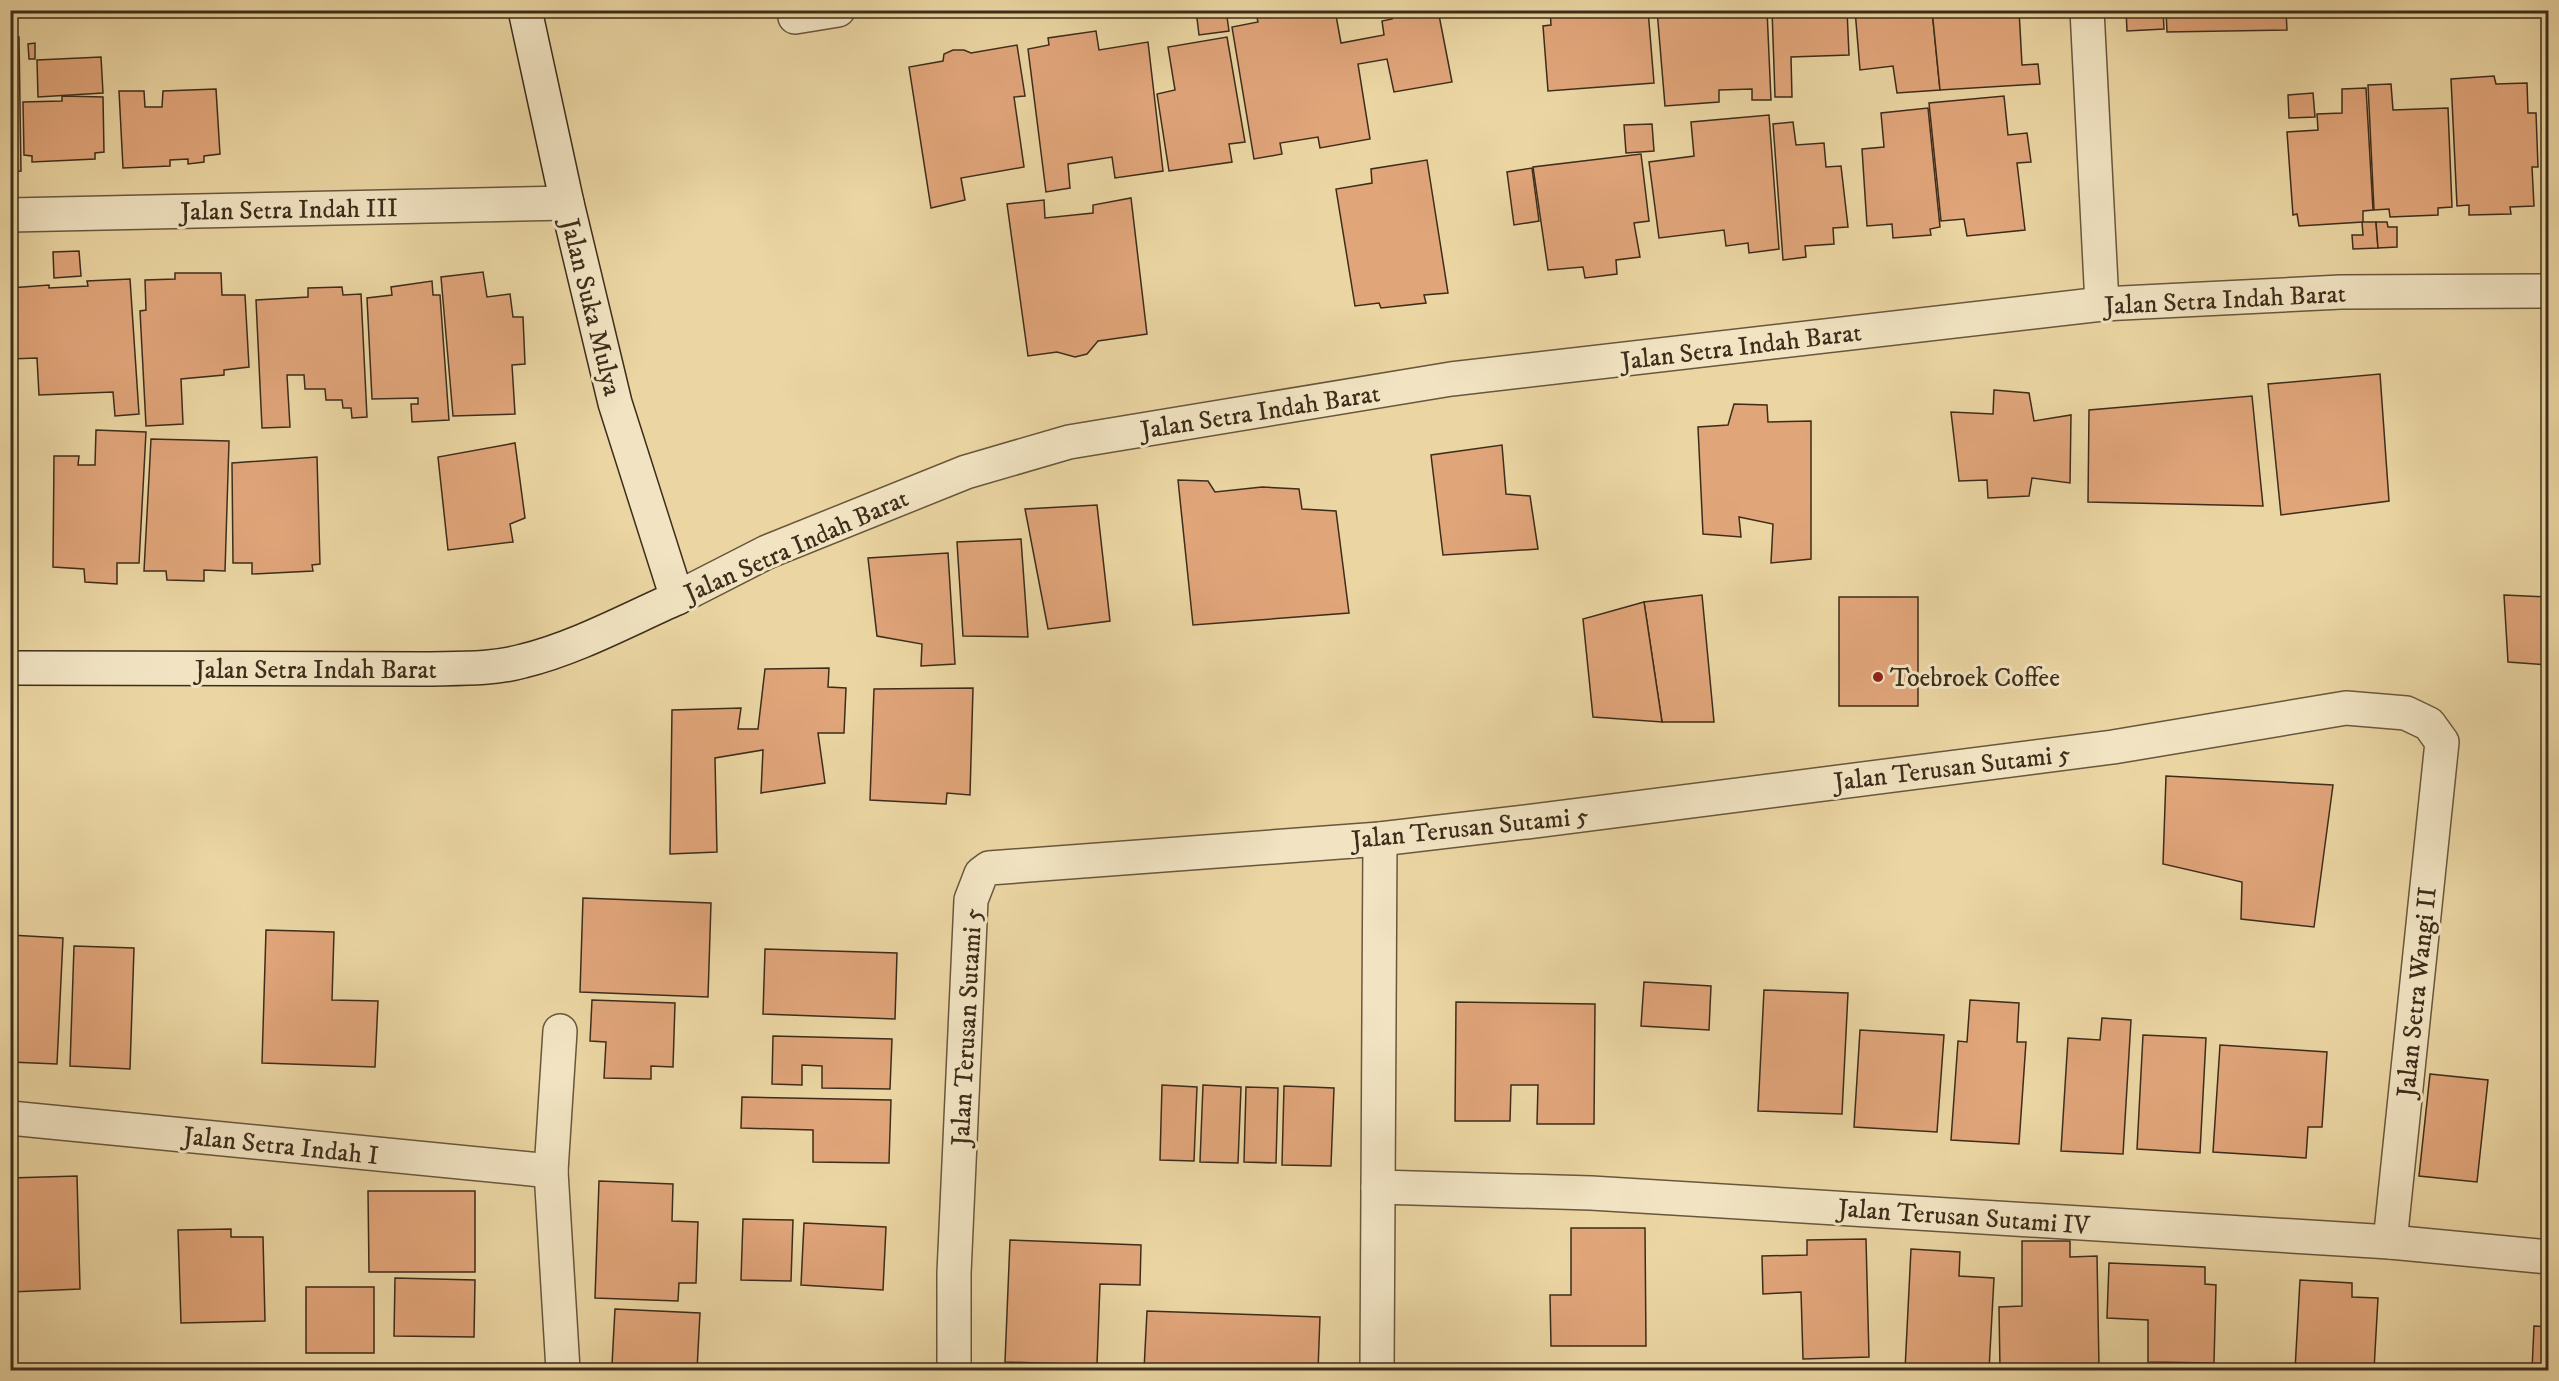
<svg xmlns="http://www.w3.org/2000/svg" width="2559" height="1381" viewBox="0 0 2559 1381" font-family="'IM FELL DW Pica',serif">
  <rect width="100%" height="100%" fill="#ebd6a3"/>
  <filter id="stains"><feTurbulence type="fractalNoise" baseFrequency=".00333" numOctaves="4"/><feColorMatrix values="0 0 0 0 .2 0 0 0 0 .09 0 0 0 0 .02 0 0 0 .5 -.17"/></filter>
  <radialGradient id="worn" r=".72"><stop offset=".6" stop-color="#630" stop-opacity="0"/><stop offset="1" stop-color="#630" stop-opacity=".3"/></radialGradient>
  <!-- building -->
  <g fill="#e1a57a" stroke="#3d2d1b" stroke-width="1.5">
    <polygon points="1196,10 1226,10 1229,31 1199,35"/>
    <polygon points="1270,10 1335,10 1341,43 1384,35 1382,21 1392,19 1391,13 1406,10 1438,10 1452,82 1394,92 1387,59 1358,64 1370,139 1320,148 1318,137 1280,143 1282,154 1254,159 1232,27 1258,22 1256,13"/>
    <polygon points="1550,10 1648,10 1654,83 1548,91 1543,26 1551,25"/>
    <polygon points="1657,10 1767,10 1771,100 1752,100 1752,89 1719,90 1719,102 1665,106"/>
    <polygon points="1772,10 1847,10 1849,55 1791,57 1792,97 1775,97"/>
    <polygon points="1855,10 1932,10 1940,90 1897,93 1893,66 1860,70"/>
    <polygon points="1932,10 2019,10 2022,65 2038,64 2040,84 1940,90"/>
    <polygon points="2126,10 2163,10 2164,29 2127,31"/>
    <polygon points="2166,10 2286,10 2287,30 2167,32"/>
    <polygon points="1096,31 1099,50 1148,42 1163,171 1115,178 1112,157 1068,164 1070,188 1046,192 1028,49 1049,45 1048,38"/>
    <polygon points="10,37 19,37 21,171 10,172"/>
    <polygon points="1227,37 1245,142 1229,144 1232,162 1169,171 1157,94 1175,90 1168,47"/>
    <polygon points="35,43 35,59 29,59 28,44"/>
    <polygon points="1017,45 1025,96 1014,97 1024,167 961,178 965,200 931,208 909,67 943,61 944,54 953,50 964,50 971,53"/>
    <polygon points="101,57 103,93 38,97 37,60"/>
    <polygon points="2494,76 2496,84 2527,83 2528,113 2536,113 2538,167 2532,167 2534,206 2510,207 2511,214 2469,215 2469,205 2457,206 2451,79"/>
    <polygon points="2391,84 2393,110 2448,108 2452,207 2438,208 2438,215 2390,217 2389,209 2374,210 2368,85"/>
    <polygon points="2366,88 2373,210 2363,211 2363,222 2299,226 2297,214 2293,215 2287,132 2318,130 2317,114 2342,113 2342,89"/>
    <polygon points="216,89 220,154 204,156 204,162 188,164 188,159 170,160 170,166 123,168 119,91 144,91 145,107 162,107 163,91"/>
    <polygon points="2313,93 2315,117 2289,118 2288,95"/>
    <polygon points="62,96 103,97 104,152 95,153 95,159 32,162 32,156 24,155 23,102 62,101"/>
    <polygon points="2004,96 2008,135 2027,133 2031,162 2017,163 2025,230 1967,236 1964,219 1941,221 1929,103"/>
    <polygon points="1928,108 1940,227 1930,229 1931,235 1893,238 1892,224 1867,226 1862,149 1884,147 1881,113"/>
    <polygon points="1769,115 1779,249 1749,253 1748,243 1726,246 1724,230 1659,238 1649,162 1694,156 1691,122"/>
    <polygon points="1793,122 1796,145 1824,143 1826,167 1841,166 1848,227 1833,228 1834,244 1805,246 1806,257 1783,260 1773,124"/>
    <polygon points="1652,124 1654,151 1626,153 1624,125"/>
    <polygon points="1641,154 1649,221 1634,223 1640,257 1616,260 1617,274 1585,278 1583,267 1548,270 1533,167"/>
    <polygon points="1427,160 1448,293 1424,295 1426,303 1381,308 1379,303 1355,306 1336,189 1372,183 1371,169"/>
    <polygon points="1532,168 1539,221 1514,225 1507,172"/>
    <polygon points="1131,198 1147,334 1098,341 1087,354 1075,357 1057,352 1028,356 1007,204 1044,200 1045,218 1093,213 1093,205"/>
    <polygon points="2362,222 2376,222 2378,248 2353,249 2352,235 2363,235"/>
    <polygon points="2376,222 2387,222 2388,227 2397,227 2397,247 2378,248"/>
    <polygon points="79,251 81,276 54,278 53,252"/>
    <polygon points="483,272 487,297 510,294 513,317 523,317 525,364 512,365 515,414 453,416 441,277"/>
    <polygon points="175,273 221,273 222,295 245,295 249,367 224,370 224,375 181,379 183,424 146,426 140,311 146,310 145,280 175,279"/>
    <polygon points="130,279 139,414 115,416 113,392 39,395 37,358 10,359 10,288 49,285 49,288 88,286 87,281"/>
    <polygon points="432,281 433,295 440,295 449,420 412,422 411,404 418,404 418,398 372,399 367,298 392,295 391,287"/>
    <polygon points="342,287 343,295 361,294 367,417 352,418 351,408 343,408 342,400 326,400 325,389 305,389 304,375 287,375 290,427 262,428 256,300 308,297 308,288"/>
    <polygon points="2380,374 2389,501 2281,515 2268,384"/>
    <polygon points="1994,390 2029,393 2034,421 2071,415 2070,483 2032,478 2029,496 1988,498 1987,480 1959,481 1951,412 1993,414"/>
    <polygon points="2252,396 2263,506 2088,502 2089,410"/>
    <polygon points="1734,404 1767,405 1768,422 1811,421 1811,559 1771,563 1773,524 1739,517 1741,537 1703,534 1698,427 1728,425"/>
    <polygon points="96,430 146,432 139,563 117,563 117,584 85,582 84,569 53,567 54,456 79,456 78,465 95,465"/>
    <polygon points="151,439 229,441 225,571 204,570 204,581 167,580 166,571 144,571"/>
    <polygon points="515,443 525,518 510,524 513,542 448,550 438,457"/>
    <polygon points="1502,445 1506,494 1530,496 1538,549 1443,555 1431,455"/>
    <polygon points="317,457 320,564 312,565 313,571 252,574 252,563 233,563 232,463"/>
    <polygon points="1178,480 1208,481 1215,492 1262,487 1299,489 1302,509 1336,511 1349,613 1193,625"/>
    <polygon points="1097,505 1110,621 1048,629 1025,509"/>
    <polygon points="1021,539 1028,637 963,636 957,542"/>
    <polygon points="948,553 955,664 921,666 922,644 877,636 868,558"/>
    <polygon points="1702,595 1714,722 1662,722 1644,602"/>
    <polygon points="2504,595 2548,597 2548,665 2508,662"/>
    <rect x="1839" y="597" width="79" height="109"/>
    <polygon points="1644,602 1662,722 1593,717 1583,619"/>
    <polygon points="829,668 828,687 846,688 844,733 818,733 825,783 761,793 763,750 715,758 717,852 670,854 672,710 741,708 738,729 758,729 765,669"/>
    <polygon points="973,688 970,795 947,793 946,804 870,800 874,689"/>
    <polygon points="2166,776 2333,785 2314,927 2241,919 2242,882 2163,864"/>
    <polygon points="583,898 711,903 708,997 580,992"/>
    <polygon points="266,930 334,932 332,1000 378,1001 375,1067 262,1063"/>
    <polygon points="10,935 63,938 57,1064 10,1062"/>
    <polygon points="74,946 134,948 130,1069 70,1066"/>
    <polygon points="765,949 897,953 895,1019 763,1014"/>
    <polygon points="1644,982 1711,986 1709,1030 1641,1026"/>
    <polygon points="1764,990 1848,993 1842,1114 1758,1111"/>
    <polygon points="592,1000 675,1003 673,1067 651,1066 651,1079 604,1078 606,1042 590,1041"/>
    <polygon points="1970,1000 2019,1003 2017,1042 2026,1042 2019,1144 1951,1140 1958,1041 1967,1042"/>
    <polygon points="1456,1002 1595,1004 1594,1124 1537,1124 1538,1085 1511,1085 1510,1121 1455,1121"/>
    <polygon points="2102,1018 2131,1020 2123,1154 2061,1151 2068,1038 2100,1040"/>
    <polygon points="1860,1030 1944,1035 1937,1132 1854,1127"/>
    <polygon points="2143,1035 2206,1038 2200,1153 2137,1149"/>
    <polygon points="773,1036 892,1039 890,1089 822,1088 822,1066 802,1065 802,1085 772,1084"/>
    <polygon points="2220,1045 2327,1052 2322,1127 2308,1127 2306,1158 2213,1152"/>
    <polygon points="2430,1074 2488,1080 2477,1182 2419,1176"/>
    <polygon points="1162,1085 1197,1087 1194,1161 1160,1160"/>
    <polygon points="1203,1085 1241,1087 1238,1163 1200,1162"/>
    <polygon points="1284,1086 1334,1088 1331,1166 1282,1165"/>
    <polygon points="1246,1087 1278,1088 1276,1163 1244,1162"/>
    <polygon points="742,1097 891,1100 889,1163 813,1162 813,1130 741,1128"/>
    <polygon points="77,1176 80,1289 11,1292 10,1178"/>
    <polygon points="599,1181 673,1184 672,1221 698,1222 696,1283 679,1283 678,1301 595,1298"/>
    <polygon points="368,1191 475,1191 475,1272 369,1272"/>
    <polygon points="743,1219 793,1220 791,1281 741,1280"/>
    <polygon points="804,1223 886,1227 883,1290 801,1285"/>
    <polygon points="1571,1228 1645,1228 1646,1346 1551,1346 1550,1295 1571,1295"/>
    <polygon points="231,1229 231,1237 263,1237 265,1321 181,1323 178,1230"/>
    <polygon points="1866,1239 1869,1357 1803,1359 1801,1292 1763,1294 1762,1256 1807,1255 1807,1240"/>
    <polygon points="1010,1240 1141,1245 1140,1285 1100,1284 1097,1365 1005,1362"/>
    <polygon points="2022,1241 2070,1241 2070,1257 2097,1256 2099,1367 2049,1367 2049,1370 2000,1370 1999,1307 2022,1306"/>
    <polygon points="1911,1249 1960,1252 1959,1276 1994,1278 1989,1370 1905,1370"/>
    <polygon points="2109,1263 2205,1267 2205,1284 2216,1285 2214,1363 2148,1362 2148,1320 2107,1318"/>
    <polygon points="395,1278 475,1280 474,1337 394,1336"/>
    <polygon points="2300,1280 2352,1283 2352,1297 2378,1298 2374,1370 2295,1370"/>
    <rect x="306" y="1287" width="68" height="66"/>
    <polygon points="615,1309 700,1313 697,1370 612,1365"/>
    <polygon points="1147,1311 1320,1317 1318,1370 1144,1370"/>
    <polygon points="2534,1326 2548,1327 2548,1370 2532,1370"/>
    <polygon points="500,1364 500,1370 400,1370 400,1365"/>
  </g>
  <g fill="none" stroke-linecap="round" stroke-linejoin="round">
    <!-- street casing -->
    <g stroke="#68573d" stroke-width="36">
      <g id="street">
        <polyline points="2087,10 2102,304"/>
        <polyline points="795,17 838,10"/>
        <polyline points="10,215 567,203"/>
        <polyline points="677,598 767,552 966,472 1069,442 1451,379 2102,304 2341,292 2548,291"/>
        <polyline points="560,1031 551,1171 563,1370"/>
        <polyline points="10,1118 551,1171"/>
        <polyline points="1378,1187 1591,1193 2390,1242 2548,1257"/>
        <polyline points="954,1370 954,1273 971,900 981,874 989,868 1380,839 1526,822 2113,747 2346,708 2406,713 2429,724 2442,742 2390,1242"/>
        <polyline points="1377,1370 1380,839"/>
      </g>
    </g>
    <!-- secondary casing -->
    <g stroke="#3d2d1b" stroke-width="36">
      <path id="secondary" d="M10,668l412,1c34,-1 69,1 101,-8 53,-13 104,-41 154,-63l-62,-195 -48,-200 -42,-193"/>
    </g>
    <!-- street -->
    <use href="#street" stroke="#f2e4c3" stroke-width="33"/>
    <!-- secondary -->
    <use href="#secondary" stroke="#f2e4c3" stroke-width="33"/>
  </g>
  <!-- markers -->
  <circle fill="#8f2418" stroke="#f2e4c3" stroke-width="2" cx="1878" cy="677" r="6"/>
  <g text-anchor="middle" stroke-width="6" stroke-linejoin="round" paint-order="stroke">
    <!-- street labels -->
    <g font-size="26" fill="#3d2d1b" stroke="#f2e4c3">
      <text transform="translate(289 209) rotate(-1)" y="9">Jalan Setra Indah III</text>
      <text transform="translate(2225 299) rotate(-3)" y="9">Jalan Setra Indah Barat</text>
      <text transform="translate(592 307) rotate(76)" y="9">Jalan Suka Mulya</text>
      <text transform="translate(1741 346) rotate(-7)" y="9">Jalan Setra Indah Barat</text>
      <text transform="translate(1260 411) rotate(-9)" y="9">Jalan Setra Indah Barat</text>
      <text transform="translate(796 545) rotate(-24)" y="9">Jalan Setra Indah Barat</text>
      <text x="316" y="678">Jalan Setra Indah Barat</text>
      <text transform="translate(1952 767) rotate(-7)" y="9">Jalan Terusan Sutami 5</text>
      <text transform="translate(1470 827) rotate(-6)" y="9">Jalan Terusan Sutami 5</text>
      <text transform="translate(2416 992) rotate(-84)" y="9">Jalan Setra Wangi II</text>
      <text transform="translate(966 1027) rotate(-87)" y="9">Jalan Terusan Sutami 5</text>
      <text transform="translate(281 1145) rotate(6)" y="9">Jalan Setra Indah I</text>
      <text transform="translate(1964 1216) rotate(4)" y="9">Jalan Terusan Sutami IV</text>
    </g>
    <!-- poi labels -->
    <g font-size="26" fill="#3d2d1b" stroke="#f2e4c3" text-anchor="start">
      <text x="1890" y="686">Toebroek Coffee</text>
    </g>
  </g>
  <!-- margin -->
  <rect width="2559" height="1381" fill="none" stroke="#ebd6a3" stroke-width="36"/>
  <rect x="12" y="12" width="2535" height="1357" fill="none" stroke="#3d2d1b" stroke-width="3"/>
  <rect x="18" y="18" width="2523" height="1345" fill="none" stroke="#3d2d1b" stroke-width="1.5"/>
  <rect width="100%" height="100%" filter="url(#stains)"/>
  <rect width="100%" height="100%" fill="url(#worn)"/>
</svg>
